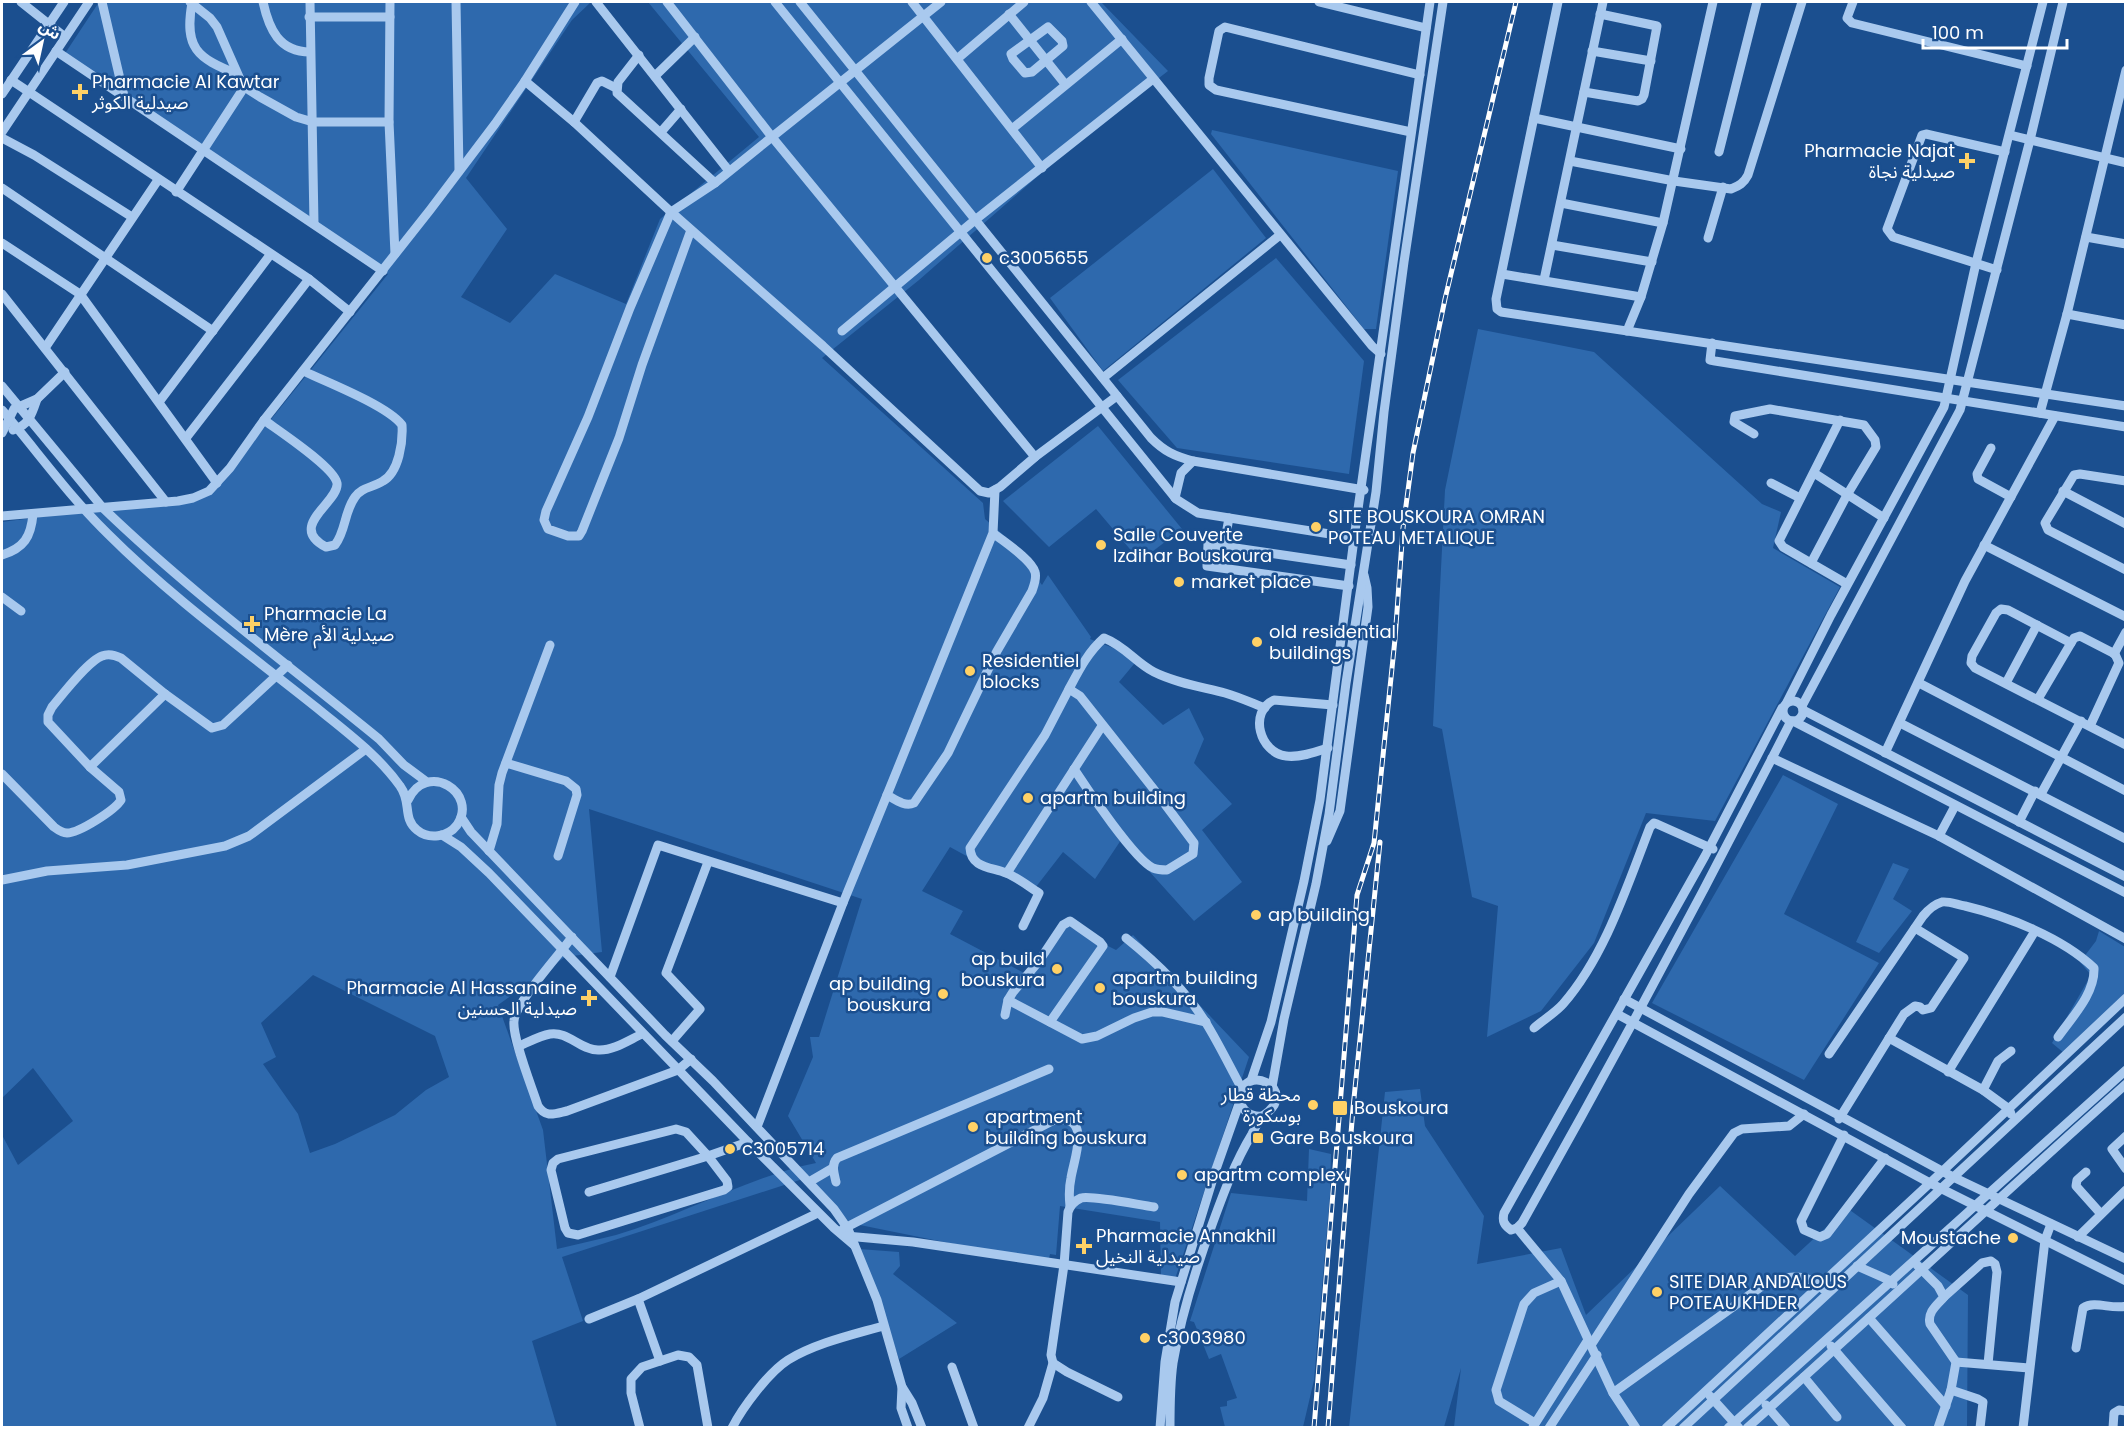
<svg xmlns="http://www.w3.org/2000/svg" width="2127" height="1429" viewBox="0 0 2127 1429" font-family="Poppins,'Noto Sans Arabic',sans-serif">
  <rect width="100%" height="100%" fill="#1b4f8f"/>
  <!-- green -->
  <g fill="#2e69ad" fill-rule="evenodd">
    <path d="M99,2h492l-19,18 -106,158 41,51 -46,68 49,26 45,-49 71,30 34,-85 99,-82 -111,-135h453l67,69 -89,69 -160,140 -97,78 161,145 2,16 23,20 34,46 6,-10 43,62 -1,2 49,19 -20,24 44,43 26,-17 15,31 -10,24 38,41 -30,26 40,52 -48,39 -73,-81 -26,39 -32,-27 -31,40 -82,-45 -28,44 41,20 -13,23 76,40 36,-51 54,27 17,-15 116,122 -74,222 -14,-2 -1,-55 -100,-16 -4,49 -6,-1 -2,9 -198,-40 -41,-46 -247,80 21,64 -51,20 25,86h-555v-292l16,30 55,-44 -40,-53 -31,30v-576l209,-28 177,-220 -324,-219zM589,809l273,90 -43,138h-9l3,20 -25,59 28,47c-69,14 -132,52 -200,72 -19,5 -39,9 -59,14l-14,-119 -45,-125 67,-48 37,-5zM313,975l122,61 14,41 -23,13 -31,25 -60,29 -25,9 -12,-39 -35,-50 13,-7 -15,-34z"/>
    <polygon points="1212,130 1398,171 1376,329 1364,329 1211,134"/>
    <polygon points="1213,169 1266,238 1103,371 1050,298"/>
    <polygon points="1276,258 1364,361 1349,474 1177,448 1118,380"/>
    <polygon points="1478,329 1594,352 1762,504 1781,512 1773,548 1840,587 1715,821 1646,813 1594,943 1541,1011 1487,1037 1498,906 1472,897 1442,729 1433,726 1445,490"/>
    <polygon points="1098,426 1182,529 1140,561 1096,509 1049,547 1003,501"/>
    <polygon points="1783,775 1838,804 1784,914 1879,963 1804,1080 1652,1003"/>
    <polygon points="1893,863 1909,869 1893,899 1912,911 1879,953 1856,942"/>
    <polygon points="2099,931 2125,947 2125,995 2064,1053 2052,1043 2091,975 2080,962 2096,941"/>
    <polygon points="1420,1089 1425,1126 1484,1216 1477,1264 1561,1248 1586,1315 1720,1186 1795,1256 1847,1208 1968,1295 1967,1427 1454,1427 1461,1368 1444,1427 1349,1428 1385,1092"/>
    <polygon points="1309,1149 1331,1154 1330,1195 1314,1380 1303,1427 1225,1427 1220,1407 1227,1406 1227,1401 1237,1398 1221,1354 1209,1359 1194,1322 1190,1321 1231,1193 1307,1201"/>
    <polygon points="859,1249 899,1252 900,1266 893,1274 957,1323 899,1359"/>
  </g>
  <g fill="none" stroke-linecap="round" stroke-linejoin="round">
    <!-- minor -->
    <g stroke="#a9c9ee" stroke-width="9">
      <polyline points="21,2 65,37"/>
      <polyline points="102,2 124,96"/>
      <polyline points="190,2 210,18 217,27 240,79 249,90 260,97 296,117 313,122 389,122"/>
      <path d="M263,2c6,27 16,50 47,50"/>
      <polyline points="310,2 314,224"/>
      <polyline points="390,2 389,122 395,254"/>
      <polyline points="456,2 459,171"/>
      <polyline points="596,2 729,171"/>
      <polyline points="667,2 772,137 1035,457"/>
      <polyline points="775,2 1176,499 1198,513 1355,538"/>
      <path d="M800,2l351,436c13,13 23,18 42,23l171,29"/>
      <polyline points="912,2 1042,168"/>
      <polyline points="1091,2 1372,346 1381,354"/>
      <polyline points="1319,2 1426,28"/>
      <polyline points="1558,2 1496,299 1497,309 1501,312 2126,406"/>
      <polyline points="1853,2 1847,18 1852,23 2027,66"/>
      <path d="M192,3c-8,45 5,55 45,71"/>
      <polyline points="1009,14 1065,84"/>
      <polyline points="309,17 390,17"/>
      <polygon points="1048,27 1062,41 1063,46 1032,72 1025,73 1013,59 1011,54"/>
      <polyline points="56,51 383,271"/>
      <polyline points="1592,51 1651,61"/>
      <polyline points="639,55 618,82 617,93 715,183"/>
      <polyline points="957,59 1024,2"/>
      <polyline points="655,76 695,37"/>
      <polyline points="11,80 309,279 350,312"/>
      <polyline points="525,81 574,122 671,212 823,346 980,491 989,493 1000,487 1035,457 1117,396"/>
      <polyline points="1584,92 1638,101 1642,99 1644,95 1657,26 1600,14"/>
      <polyline points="2,94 64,2"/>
      <polyline points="1534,118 1681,149"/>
      <polyline points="574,122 597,83 602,81 616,88"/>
      <polyline points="1012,129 1122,39"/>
      <polyline points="2,132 89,2"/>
      <polyline points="661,132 681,109"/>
      <polyline points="1411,132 1216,90 1209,85 1209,78 1219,31 1225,27 1420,75"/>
      <polyline points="2010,135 2126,163"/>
      <polyline points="2,138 34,155 132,217"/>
      <polyline points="1719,152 1757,2"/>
      <path d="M1570,161l104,20 57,8c8,-3 13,-6 17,-14l54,-173"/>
      <polyline points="2,188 213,331"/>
      <polyline points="176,192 245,86"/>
      <polyline points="1561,203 1663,223"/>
      <polyline points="691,230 642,365 619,438 582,531 579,536 568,536 548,529 544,520 546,511 588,417 630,308 671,212 715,183 772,137 941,2"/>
      <polyline points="2086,237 2126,244"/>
      <polyline points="1708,238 1723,187"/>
      <polyline points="2,243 80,294 217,483"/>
      <polyline points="1552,245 1652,262"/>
      <polyline points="1997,270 1893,237 1887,229 1922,135 1926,134 2005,152"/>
      <polyline points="1502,274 1641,297"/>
      <polyline points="1544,280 1603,2"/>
      <polyline points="2,294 166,502"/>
      <polyline points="2067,314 2126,325"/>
      <polyline points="842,331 975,220 1153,79"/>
      <polyline points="1627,331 1641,297 1663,223 1713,2"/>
      <polyline points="1712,343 1710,360 1715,361 2126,427"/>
      <polyline points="45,348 158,180"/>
      <polyline points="1103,378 1280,235"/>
      <path d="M2,386l101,122c86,83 183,155 276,231l25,26 23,17"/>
      <polyline points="159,402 270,255"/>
      <path d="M2,410c35,41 67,86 106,124 64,64 139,118 209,174 29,24 61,47 83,78 12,16 2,32 17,44 12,10 31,7 40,-5 22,-32 -30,-65 -49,-25"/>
      <polyline points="2040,413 2067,314 2126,70"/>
      <path d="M264,420c15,11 70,47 73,63 3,19 -51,43 -11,64l9,-2c11,-14 9,-33 20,-48 7,-10 17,-9 28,-16 16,-9 20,-39 19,-56 -14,-19 -75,-43 -99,-54"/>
      <polyline points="1840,420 1779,541 1783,547 1847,584"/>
      <path d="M13,430c16,-5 19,-16 24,-31"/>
      <polyline points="2,433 14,409 37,399 65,372"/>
      <polyline points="1754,434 1734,422 1735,416 1770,409 1864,425 1875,440 1876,447 1847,495 1811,563"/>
      <polyline points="186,438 309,279"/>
      <polyline points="1991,448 1977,474 1978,479 2011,497"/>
      <polyline points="1814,473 1884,518"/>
      <polyline points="2126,481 2080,474 2074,475 2045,523 2048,530 2126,570"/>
      <polyline points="1771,483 1800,498"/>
      <polyline points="2063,491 2126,524"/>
      <polyline points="1175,498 1181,473 1193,461"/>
      <polyline points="2,516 178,501 193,498 209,491 230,468 264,420 430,210 495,124 525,81 575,2"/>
      <path d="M993,533c11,9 38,26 42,39 2,6 -1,13 -3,19l-35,60 -49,102 -34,50c-9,4 -18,-3 -27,-8l106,-262 2,-43"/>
      <polyline points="1984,545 2126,617"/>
      <path d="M2,555c22,-7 29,-18 31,-41"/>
      <polyline points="1220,567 1229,518"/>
      <polyline points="1349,586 1207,566 1208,544 1351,565"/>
      <polyline points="2,597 21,611"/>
      <polyline points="2071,643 2008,610 2001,609 1996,613 1972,656 1971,663 1975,668 2126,745"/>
      <polyline points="2114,654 2126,632"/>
      <polyline points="1919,683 2126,791"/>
      <polyline points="2006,683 2037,625"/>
      <polyline points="2038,699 2074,638 2080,636 2115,654 2119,663 2090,726"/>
      <circle cx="1793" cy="711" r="10"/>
      <polyline points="1787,702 1831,615 1944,407 1976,263 2043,2"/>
      <polyline points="1802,706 1960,410 2030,140 2063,2"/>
      <path d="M1782,708l-77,148 -201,357c-2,8 0,12 7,17l6,-2 5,-5c93,-165 183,-333 269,-502"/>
      <polyline points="1803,710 2126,877"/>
      <polyline points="1793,721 2126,893"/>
      <polyline points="1900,723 2126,839"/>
      <path d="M1328,748c-12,4 -29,10 -42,8 -26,-3 -38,-44 -12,-56l59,5"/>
      <polyline points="1885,753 1965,581 2055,416"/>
      <polyline points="1772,758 1939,836 2126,939"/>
      <polyline points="506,763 566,781 576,789 577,795 558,856"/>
      <polyline points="90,767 165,694"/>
      <path d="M1074,769c13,20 61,91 79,99 5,2 10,2 14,2l26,-16 1,-11 -42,-56 -72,-91 -11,-7c10,-19 19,-37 35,-51 21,8 32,25 50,34 22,11 48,15 71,21 14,4 27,10 40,15"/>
      <path d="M2,774l52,53c4,3 8,6 13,6 12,0 48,-23 54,-33l-2,-8 -29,-25 -42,-45v-7l4,-8c10,-12 36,-46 50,-51 7,-3 13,-1 19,2l44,36 47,34 11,-3 65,-60"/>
      <polyline points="2041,794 2081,721"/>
      <polyline points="461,817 471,832 665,1035 713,1081 834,1209 848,1229 877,1300 902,1387 912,1403 922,1428"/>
      <polyline points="2019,822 2035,791"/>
      <polyline points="442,835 461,847 489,873 748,1142 834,1228 854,1245"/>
      <polyline points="1939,836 1955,806"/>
      <polyline points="1327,841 1340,811 1368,607 1367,588 1364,575"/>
      <polyline points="489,851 497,824 499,785 502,773 550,645"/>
      <polyline points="1007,873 1102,726"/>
      <polyline points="2,880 47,871 127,865 225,846 249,836 366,749"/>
      <path d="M1023,926l16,-33c-11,-7 -22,-16 -33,-20 -15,-6 -35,-5 -36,-25l75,-113 24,-46"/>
      <path d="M572,937c-12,17 -57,66 -58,84 -2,17 18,66 24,85 8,12 16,8 29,5l111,-41 13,-11"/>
      <path d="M1126,938c30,24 59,51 80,85 13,21 24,44 36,66"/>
      <polyline points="610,977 658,845 843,903"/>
      <polyline points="1624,999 1953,1177 2126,1259"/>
      <polyline points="1008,1000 1082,1039 1097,1036 1134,1018 1152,1012 1163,1012 1206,1022"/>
      <polyline points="1617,1014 1930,1183 2126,1281"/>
      <polyline points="1005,1015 1008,1000 1013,992 1039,961 1063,925 1070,921 1100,942 1103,946 1050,1022"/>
      <path d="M1534,1028c9,-8 21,-15 29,-24 42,-48 64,-118 87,-177l4,-4 3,1 56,25"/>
      <polyline points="1889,1038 1983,1090 2009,1109 2011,1114"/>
      <polyline points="672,1041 700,1009 666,973 708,862"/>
      <path d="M519,1046c10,-4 20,-10 31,-12 18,-3 30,16 48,16 15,1 31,-10 44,-16"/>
      <path d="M1829,1054l94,-138c5,-6 12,-12 19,-14 7,-1 16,3 23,4 42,10 98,32 129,62 1,26 -22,49 -36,69"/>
      <polyline points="1948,1072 2035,931"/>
      <polyline points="1251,1081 1271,1022 1304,881 1320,800 1357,516 1430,2"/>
      <polyline points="1272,1087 1284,1019 1316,884 1329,814 1346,683 1376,492 1384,412 1404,262 1443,2"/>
      <polyline points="1983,1090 1998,1061 2011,1051"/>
      <path d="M1240,1101c3,11 11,16 22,15"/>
      <polyline points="1839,1119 1904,1014 1915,1006 1920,1007 1923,1010 1931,1008 1964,958 1915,928"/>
      <polyline points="757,1127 843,903 887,795"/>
      <polyline points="1844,1135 1801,1221 1804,1230 1820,1237 1827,1234 1885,1158"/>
      <polyline points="2126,1136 2112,1149 2126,1169"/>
      <polyline points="2086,1172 2077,1180 2076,1186 2101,1214"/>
      <polyline points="809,1182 833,1168"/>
      <path d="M836,1182c-2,-9 -5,-17 1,-24l212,-89"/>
      <polyline points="589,1192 708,1156 686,1132 676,1129 558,1159 553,1163 551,1170 565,1228 568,1233 578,1235 724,1190 728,1187 727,1181 708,1156 748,1142"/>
      <polyline points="1517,1228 1561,1281 1613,1393 1636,1428"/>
      <path d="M843,1229l211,-109c39,-6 20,38 17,58 -2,9 -2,19 -1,28"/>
      <polyline points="846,1236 913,1242 1181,1282"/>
      <polyline points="2078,1237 2126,1190"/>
      <path d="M1917,1265l21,21 6,11c-7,8 -17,15 -14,27l26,38 -5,28 -13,38"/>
      <polyline points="1857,1266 1891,1281 1893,1284"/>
      <polyline points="1944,1297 1982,1263 1991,1261 1995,1264 1997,1272 1988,1364"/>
      <polyline points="638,1299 660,1361"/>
      <polyline points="1869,1318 1946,1406"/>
      <polyline points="589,1319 638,1299 818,1213"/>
      <polyline points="1591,1345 1689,1194 1734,1133 1742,1129 1789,1126 1804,1114"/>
      <polyline points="1831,1346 1902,1428"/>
      <path d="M2076,1348l7,-40c12,-8 29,2 43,-2"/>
      <polyline points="1956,1362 2029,1368"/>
      <polyline points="1053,1363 1067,1372 1118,1397"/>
      <polyline points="952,1367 974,1428"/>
      <polyline points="1804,1377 1837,1417"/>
      <polyline points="902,1387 901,1408 908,1428"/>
      <polyline points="1951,1390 1978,1399 1983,1402 1980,1428"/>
      <path d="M1613,1393l149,-107c19,-10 45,-15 61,3"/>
      <polyline points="1710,1396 1739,1428"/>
      <polyline points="1766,1405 1786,1428"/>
      <polyline points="1535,1423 1499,1401 1496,1390 1524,1304 1534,1293 1561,1281"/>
      <polyline points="1533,1427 1588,1340"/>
      <polyline points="640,1428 631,1393 631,1379 642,1367 678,1355 689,1357 697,1365 708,1428"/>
      <path d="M732,1428c10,-20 37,-56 56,-68 28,-17 64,-25 95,-34"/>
      <path d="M1028,1428l15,-30 10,-35 -2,-8 13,-90 4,-53c2,-6 6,-11 13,-14 11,-3 58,7 73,9"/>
      <path d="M1160,1428l5,-66 10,-60 40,-130 25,-71c0,-42 62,-12 24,14 -5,4 -9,13 -12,19 -17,28 -28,58 -39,88 -17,46 -32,93 -40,141 -3,21 -3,43 -3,65"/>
      <polyline points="1549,1428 1597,1355"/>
      <polyline points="1666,1428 1930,1183 2126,998"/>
      <polyline points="1683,1428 2126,1017"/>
      <polyline points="1728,1428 2126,1070"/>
      <path d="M1747,1428c127,-113 251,-230 379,-344"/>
      <polyline points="2023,1428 2045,1240 2051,1224"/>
      <polyline points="2113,1428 2114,1413 2119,1410 2126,1411"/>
    </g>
    <!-- rail casing -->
    <g stroke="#fff" stroke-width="5">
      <g id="rail">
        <polyline points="1314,1428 1357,895 1374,843 1395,639 1403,528 1413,453 1445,299 1516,2"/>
        <polyline points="1328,1428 1353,1108 1380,842"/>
      </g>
    </g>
    <!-- rail -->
    <use href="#rail" stroke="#1b4f8f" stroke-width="3" stroke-dasharray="9" stroke-linecap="butt"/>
  </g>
  <!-- markers -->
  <g fill="#ffd166" stroke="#1b4f8f" stroke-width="2">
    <path d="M77 83h6v6h6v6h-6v6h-6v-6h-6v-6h6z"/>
    <path d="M1964 152h6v6h6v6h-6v6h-6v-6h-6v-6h6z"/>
    <circle cx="987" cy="258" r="6"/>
    <circle cx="1316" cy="527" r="6"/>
    <circle cx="1101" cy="545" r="6"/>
    <circle cx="1179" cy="582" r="6"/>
    <path d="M249 615h6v6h6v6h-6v6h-6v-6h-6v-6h6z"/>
    <circle cx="1257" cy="642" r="6"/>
    <circle cx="970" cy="671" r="6"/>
    <circle cx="1028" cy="798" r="6"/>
    <circle cx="1256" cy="915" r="6"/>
    <circle cx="1057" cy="969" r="6"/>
    <circle cx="1100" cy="988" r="6"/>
    <circle cx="943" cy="994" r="6"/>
    <path d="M586 989h6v6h6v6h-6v6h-6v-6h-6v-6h6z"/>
    <circle cx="1313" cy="1105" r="6"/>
    <rect x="1332" y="1100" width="16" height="16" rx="3"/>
    <circle cx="973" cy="1127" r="6"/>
    <rect x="1252" y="1132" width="12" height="12" rx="3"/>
    <circle cx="730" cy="1149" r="6"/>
    <circle cx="1182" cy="1175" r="6"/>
    <circle cx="2013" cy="1238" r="6"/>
    <path d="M1081 1237h6v6h6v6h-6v6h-6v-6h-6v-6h6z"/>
    <circle cx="1657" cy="1292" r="6"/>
    <circle cx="1145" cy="1338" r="6"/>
  </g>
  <g text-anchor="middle" stroke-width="5" stroke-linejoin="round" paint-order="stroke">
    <!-- poi labels -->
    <g font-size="18" fill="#fff" stroke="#1b4f8f" text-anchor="start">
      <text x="92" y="88">Pharmacie Al Kawtar<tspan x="92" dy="21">صيدلية الكوثر</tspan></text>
      <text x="1955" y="157" text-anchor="end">Pharmacie Najat<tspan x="1955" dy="21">صيدلية نجاة</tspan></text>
      <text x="999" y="264">c3005655</text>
      <text x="1328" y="523">SITE BOUSKOURA OMRAN<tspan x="1328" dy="21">POTEAU METALIQUE</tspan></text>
      <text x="1113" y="541">Salle Couverte<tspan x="1113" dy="21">Izdihar Bouskoura</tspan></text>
      <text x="1191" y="588">market place</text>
      <text x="264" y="620">Pharmacie La<tspan x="264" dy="21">Mère صيدلية الأم</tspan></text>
      <text x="1269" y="638">old residential<tspan x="1269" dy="21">buildings</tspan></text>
      <text x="982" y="667">Residentiel<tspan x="982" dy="21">blocks</tspan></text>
      <text x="1040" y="804">apartm building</text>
      <text x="1268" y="921">ap building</text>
      <text x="1045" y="965" text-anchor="end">ap build<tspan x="1045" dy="21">bouskura</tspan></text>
      <text x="1112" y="984">apartm building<tspan x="1112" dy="21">bouskura</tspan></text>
      <text x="931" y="990" text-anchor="end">ap building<tspan x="931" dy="21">bouskura</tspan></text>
      <text x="577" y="994" text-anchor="end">Pharmacie Al Hassanaine<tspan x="577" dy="21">صيدلية الحسنين</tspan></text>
      <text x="1301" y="1101" text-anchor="end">محطة قطار<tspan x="1301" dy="21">بوسكورة</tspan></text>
      <text x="1354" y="1114">Bouskoura</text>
      <text x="985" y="1123">apartment<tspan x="985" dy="21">building bouskura</tspan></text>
      <text x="1270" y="1144">Gare Bouskoura</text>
      <text x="742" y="1155">c3005714</text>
      <text x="1194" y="1181">apartm complex</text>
      <text x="1096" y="1242">Pharmacie Annakhil<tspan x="1096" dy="21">صيدلية النخيل</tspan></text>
      <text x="2001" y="1244" text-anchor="end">Moustache</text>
      <text x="1669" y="1288">SITE DIAR ANDALOUS<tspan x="1669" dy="21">POTEAU KHDER</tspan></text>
      <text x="1157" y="1344">c3003980</text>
    </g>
  </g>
  <!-- border -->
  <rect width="2127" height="1429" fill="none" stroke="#ffffff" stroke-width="6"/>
  <!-- north arrow -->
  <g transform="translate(42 42) rotate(33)" stroke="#1b4f8f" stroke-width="4.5" paint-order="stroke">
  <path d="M0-4.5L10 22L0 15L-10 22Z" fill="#ffffff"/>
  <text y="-9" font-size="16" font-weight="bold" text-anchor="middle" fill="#ffffff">ش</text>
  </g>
  <!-- scale -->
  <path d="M1923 39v9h144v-9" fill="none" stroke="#ffffff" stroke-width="3"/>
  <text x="1932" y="39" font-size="18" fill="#ffffff" stroke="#1b4f8f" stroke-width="4.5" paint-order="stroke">100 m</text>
</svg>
